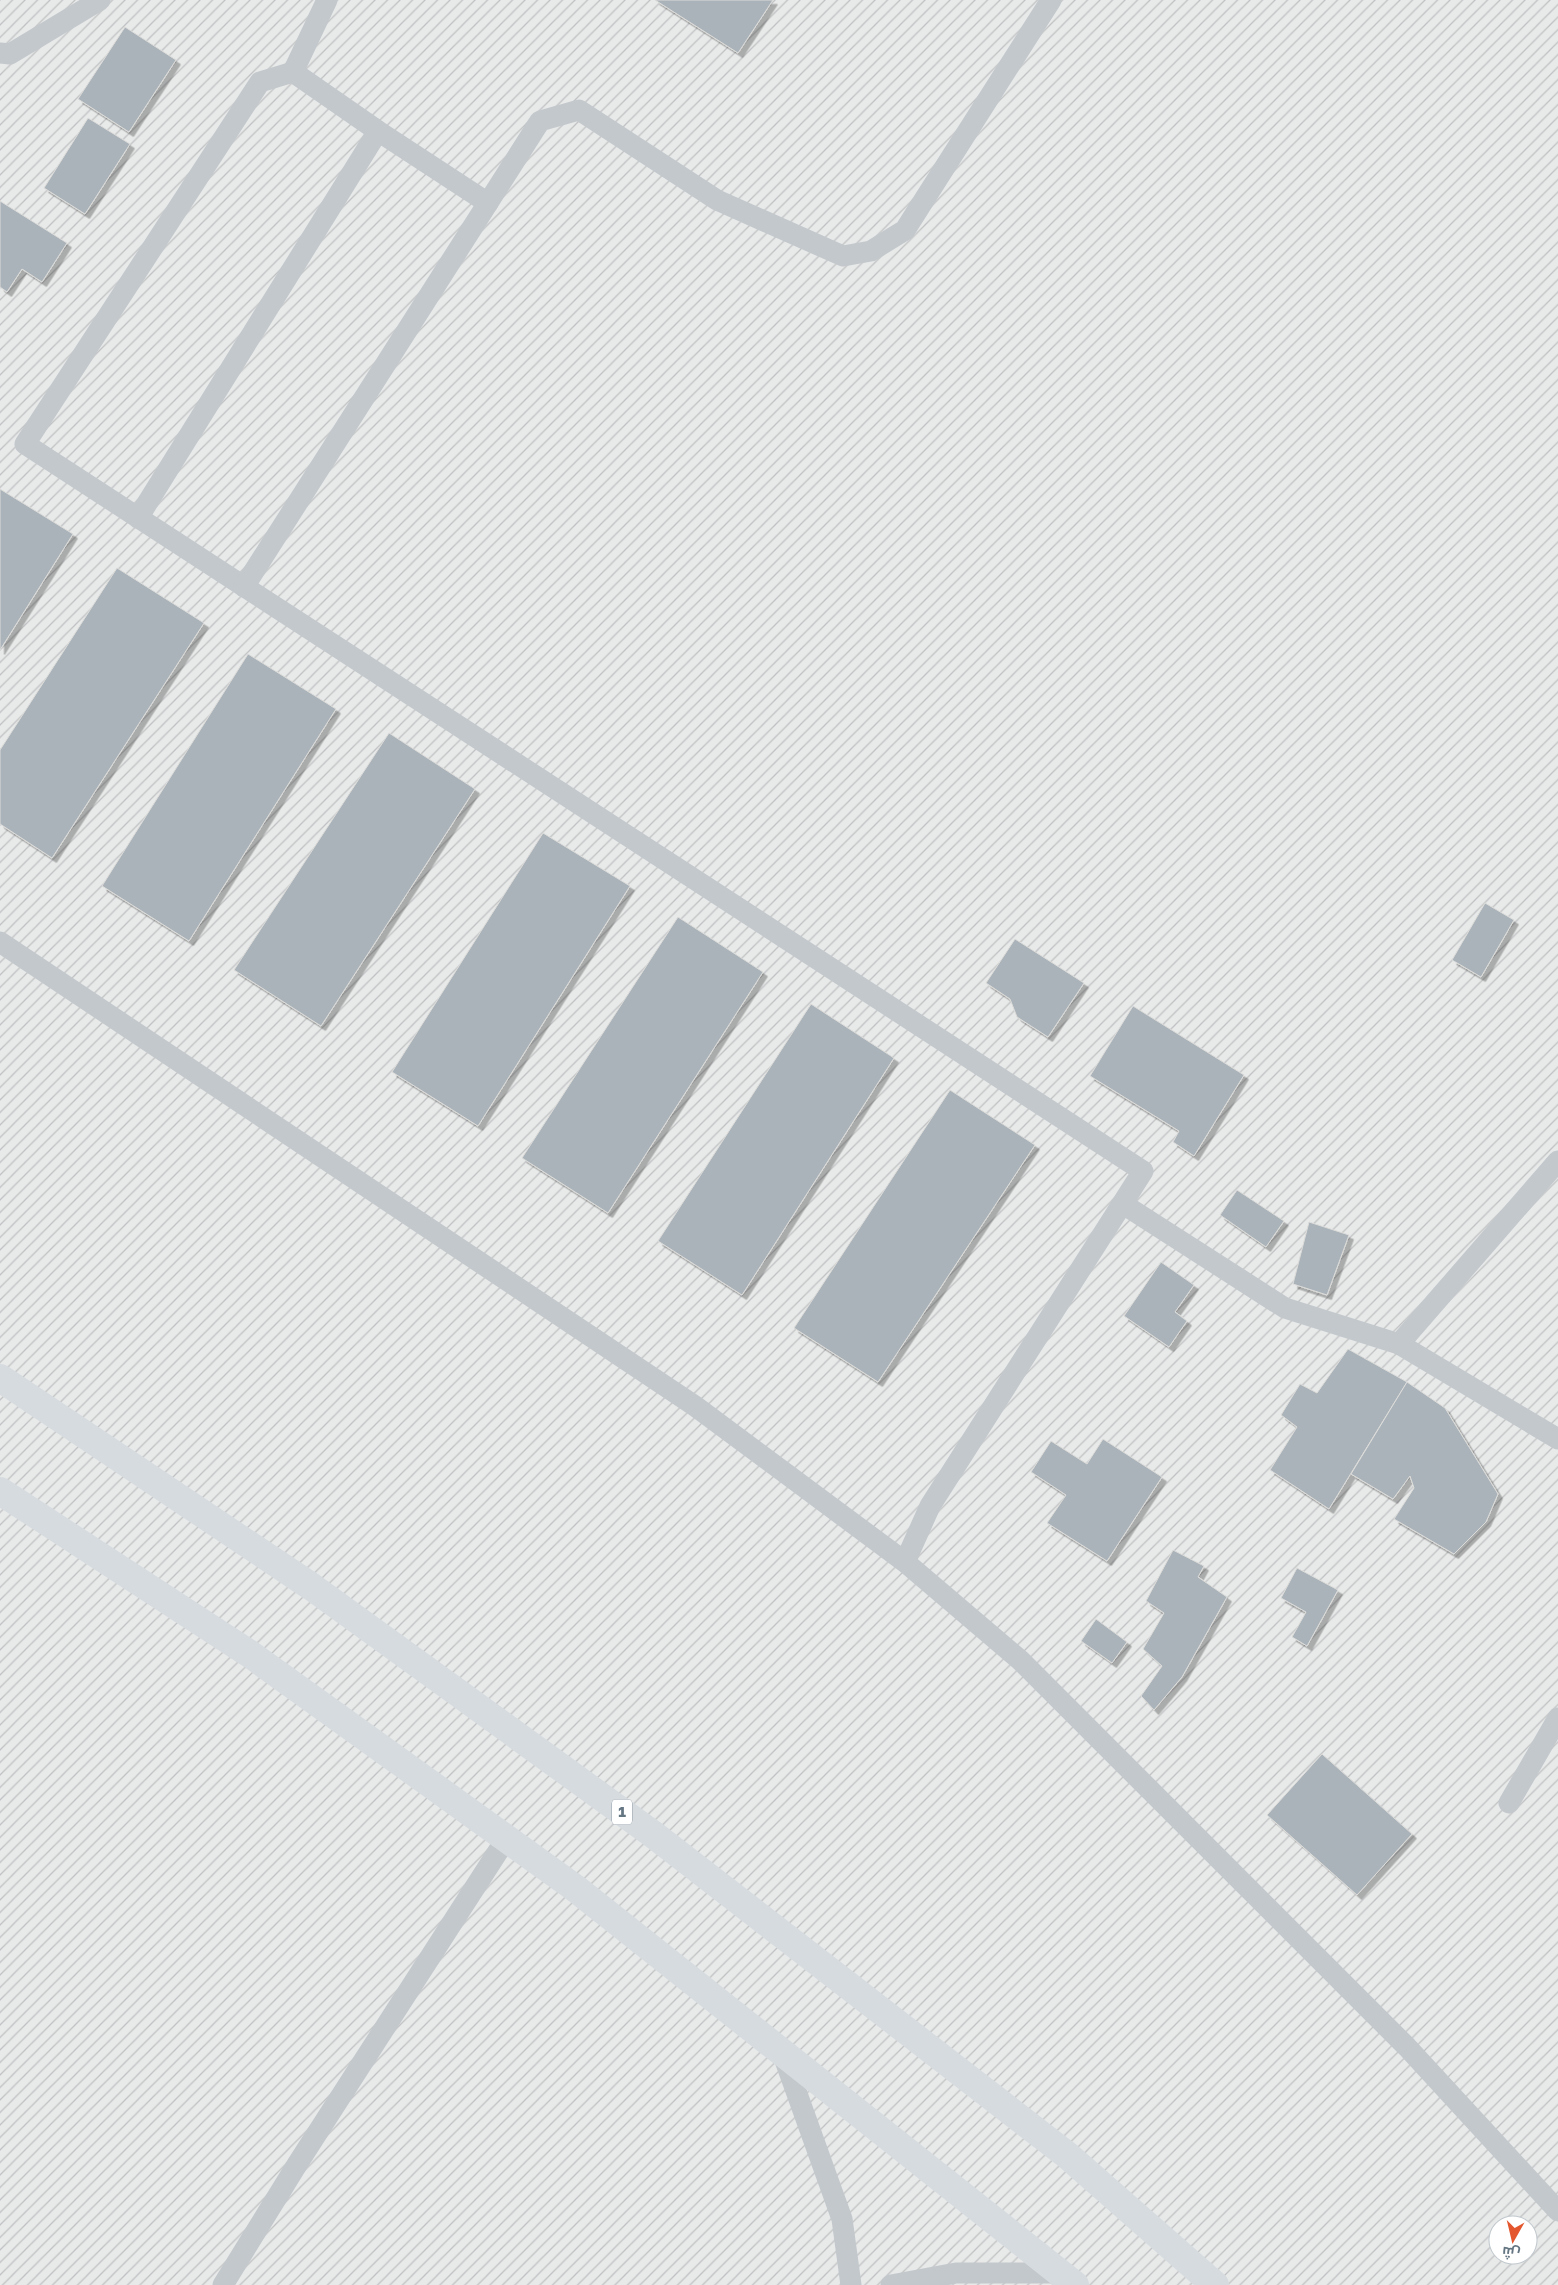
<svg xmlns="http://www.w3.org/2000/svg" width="1558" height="2285" viewBox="0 0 1558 2285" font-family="'Golos Text',Cairo,sans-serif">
  <defs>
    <pattern id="industrial-furrows" width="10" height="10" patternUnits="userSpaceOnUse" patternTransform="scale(1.25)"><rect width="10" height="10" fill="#e8e9e9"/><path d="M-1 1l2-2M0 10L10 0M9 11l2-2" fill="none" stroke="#c0c1c2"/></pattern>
    <filter id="shadow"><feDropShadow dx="4.5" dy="4.5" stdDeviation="0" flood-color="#0004"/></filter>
  </defs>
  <rect width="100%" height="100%" fill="#fafaf8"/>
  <!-- industrial -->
  <path fill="url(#industrial-furrows)" fill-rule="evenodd" d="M0,0h1558v2285h-1558zM1498,2225h30v30h-30z"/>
  <!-- building -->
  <g fill="#aab3b9" stroke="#dcdcda" filter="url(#shadow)">
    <polygon points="655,0 773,0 738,53"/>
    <polygon points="125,27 176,60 129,132 78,99"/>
    <polygon points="88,118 130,144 85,214 44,188"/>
    <polygon points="0,201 67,243 42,282 22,269 7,292 0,287"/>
    <polygon points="0,489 73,534 0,650"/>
    <polygon points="117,568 204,623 52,858 0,824 0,750"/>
    <polygon points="248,654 336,709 189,941 102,886"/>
    <polygon points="389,733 475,789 321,1026 234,970"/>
    <polygon points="543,833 630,886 478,1126 392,1072"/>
    <polygon points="1485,903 1514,920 1481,977 1452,960"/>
    <polygon points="678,917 763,972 608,1213 522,1158"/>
    <polygon points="1015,939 1084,983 1048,1037 1017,1017 1010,999 986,983"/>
    <polygon points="811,1004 894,1058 742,1295 658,1241"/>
    <polygon points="1133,1006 1244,1075 1194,1156 1173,1142 1179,1131 1090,1076"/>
    <polygon points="950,1090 1035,1145 878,1382 794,1328"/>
    <polygon points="1237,1190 1284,1221 1266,1247 1220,1215"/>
    <polygon points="1309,1222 1349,1235 1327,1295 1293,1284"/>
    <polygon points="1161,1262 1194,1285 1175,1312 1187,1321 1169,1347 1124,1316"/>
    <polygon points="1348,1349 1407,1382 1329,1509 1270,1470 1297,1427 1281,1415 1300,1384 1317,1393"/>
    <polygon points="1407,1382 1445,1408 1498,1494 1486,1522 1454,1554 1394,1519 1414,1488 1410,1476 1393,1499 1351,1474"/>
    <polygon points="1103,1439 1162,1477 1107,1561 1047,1523 1066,1495 1031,1472 1051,1441 1087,1464"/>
    <polygon points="1173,1550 1204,1566 1198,1577 1227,1597 1182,1677 1154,1710 1141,1696 1162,1666 1143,1649 1164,1613 1146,1601"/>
    <polygon points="1297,1568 1338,1590 1307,1646 1292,1637 1306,1612 1281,1598"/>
    <polygon points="1096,1619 1127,1642 1112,1663 1081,1641"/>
    <polygon points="1322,1754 1412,1834 1357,1895 1267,1815"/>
  </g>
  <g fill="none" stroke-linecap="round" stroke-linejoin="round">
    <!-- lane -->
    <g stroke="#c3c8cc" stroke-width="21">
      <polyline points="0,53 10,54 100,0"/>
      <polyline points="293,72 327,0"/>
      <polyline points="488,203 378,131 293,72 260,82 25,444 1143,1171 930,1506 905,1562"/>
      <polyline points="138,518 378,131"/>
      <polyline points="244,587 540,121 579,110 717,200 843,256 871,251 905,230 1051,0"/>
      <polyline points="0,942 695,1406 905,1562 1020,1660 1407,2047 1558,2211"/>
      <polyline points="1123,1204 1285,1308 1399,1344 1558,1439"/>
      <polyline points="1399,1344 1558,1161"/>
      <polyline points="1509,1803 1558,1718"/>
      <polyline points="782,2052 842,2219 851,2285"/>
      <polyline points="223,2285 298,2163 506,1839"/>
      <polyline points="891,2285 956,2273 1061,2273"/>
    </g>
    <!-- highway -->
    <g stroke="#d6dbdf" stroke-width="28">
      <polyline points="0,1378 312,1587 654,1835 1067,2155 1215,2285"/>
      <polyline points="0,1491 250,1654 575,1888 1075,2285"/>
    </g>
  </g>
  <g text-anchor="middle" stroke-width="5" stroke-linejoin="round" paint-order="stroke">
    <!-- shield labels -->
    <rect fill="#fff" stroke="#939fa8" stroke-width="1" x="612" y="1799.5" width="20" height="25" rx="4"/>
    <g font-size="15" font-weight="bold" fill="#657683">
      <text x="622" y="1817">1</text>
    </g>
  </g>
  <!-- north arrow -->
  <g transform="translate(1513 2240) rotate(188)"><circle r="24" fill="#ffffff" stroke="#c1c8cd"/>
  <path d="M0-4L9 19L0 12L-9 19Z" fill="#e4572e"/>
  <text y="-8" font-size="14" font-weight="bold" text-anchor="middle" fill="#657683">ش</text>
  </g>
</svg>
